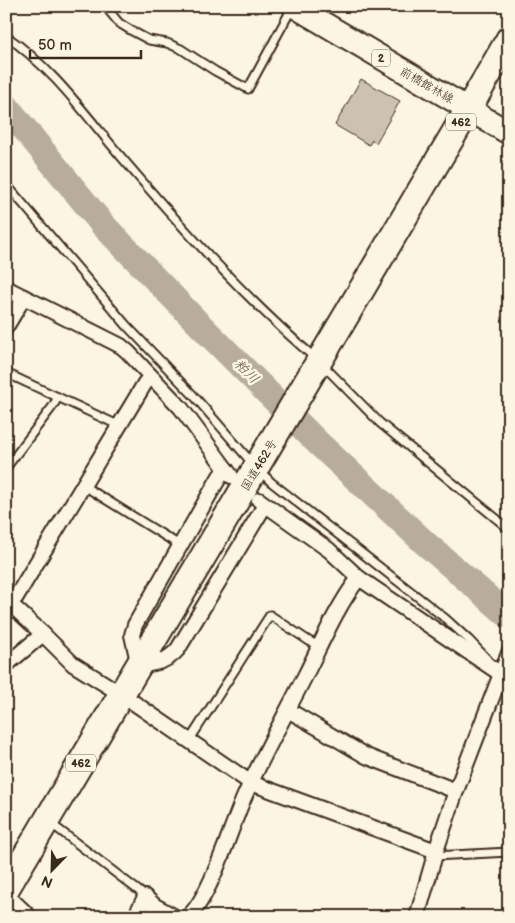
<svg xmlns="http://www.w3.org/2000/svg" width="515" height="923" viewBox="0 0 515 923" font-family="'Balsamiq Sans','Klee One',sans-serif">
  <rect width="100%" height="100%" fill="#fcf5e5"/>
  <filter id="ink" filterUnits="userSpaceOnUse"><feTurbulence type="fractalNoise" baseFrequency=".02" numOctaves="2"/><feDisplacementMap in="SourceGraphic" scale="10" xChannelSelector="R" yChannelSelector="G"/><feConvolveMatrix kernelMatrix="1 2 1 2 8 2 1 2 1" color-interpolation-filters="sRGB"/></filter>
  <g filter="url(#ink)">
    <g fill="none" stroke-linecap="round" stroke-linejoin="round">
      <!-- river -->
      <polyline stroke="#b7ad9e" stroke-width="26" points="6,106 103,225 198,323 317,442 425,543 509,616"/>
    </g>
    <!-- building -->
    <polygon fill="#ccc2b3" stroke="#3b2a1e" points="361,79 400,101 376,143 372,140 369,145 335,125"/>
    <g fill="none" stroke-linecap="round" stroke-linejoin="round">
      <!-- lane casing -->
      <g stroke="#3b2a1e" stroke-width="11">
        <g id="lane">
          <polyline points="105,6 119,23 132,31 149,40 167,43 181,49 215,71 248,89 292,8"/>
          <path d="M6,36c47,32 81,81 117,123 60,70 122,139 192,199"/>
          <polyline points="6,184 127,326 194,396 252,463"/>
          <polyline points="323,365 380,423 509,529"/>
          <polyline points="6,373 120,426"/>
          <polyline points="6,468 53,406 58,397"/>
          <polyline points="260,471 271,482 446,619 469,640 488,660"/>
          <polyline points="84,486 181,546"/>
          <polyline points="189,741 270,615 309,641 320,646"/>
          <polyline points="49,822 139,891 145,897"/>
          <polyline points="434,856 509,852"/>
        </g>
      </g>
      <!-- street casing -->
      <g stroke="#3b2a1e" stroke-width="18">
        <g id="street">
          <polyline points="6,288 121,346 128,352 181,408 231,476"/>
          <polyline points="6,327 24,297"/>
          <path d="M226,469l-6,7 -85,149 -3,10 7,31c17,-3 28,-4 39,-17l87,-144"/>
          <polyline points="259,500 329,550 359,578 378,591 501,674"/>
          <polyline points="6,600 43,634 73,664 121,694 251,783 436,851"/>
          <polyline points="9,603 16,597 145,383 151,377"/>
          <polyline points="6,665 43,634"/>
          <polyline points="288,710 366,756 456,791"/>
          <polyline points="135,917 145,897 155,906 175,917"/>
          <path d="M188,917c24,-22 43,-92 58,-124 18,-40 40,-79 60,-119 16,-32 31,-68 53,-96"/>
          <polyline points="417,917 436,851 456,791 509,653"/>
        </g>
      </g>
      <!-- primary casing -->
      <g stroke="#3b2a1e" stroke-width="26">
        <g id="primary">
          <polyline points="294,6 509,133"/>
          <polyline points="6,900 24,917"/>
        </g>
      </g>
      <!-- highway casing -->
      <g stroke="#3b2a1e" stroke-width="29">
        <polyline id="highway" points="6,889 455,132 509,39"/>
      </g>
      <!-- lane -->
      <use href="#lane" stroke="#fcf5e5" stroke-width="7"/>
      <!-- street -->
      <use href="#street" stroke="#fcf5e5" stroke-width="14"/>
      <!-- primary -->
      <use href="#primary" stroke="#fcf5e5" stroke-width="22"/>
      <!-- highway -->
      <use href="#highway" stroke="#fcf5e5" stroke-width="25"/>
    </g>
  </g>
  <g text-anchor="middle" stroke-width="5" stroke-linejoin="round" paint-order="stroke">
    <!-- shield labels -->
    <g fill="#fcf5e5" stroke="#75675a" stroke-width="1">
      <rect x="372" y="49.5" width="18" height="17" rx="4"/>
      <rect x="446" y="113.5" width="30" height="17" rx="4"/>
      <rect x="66" y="754.5" width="30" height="17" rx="4"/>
    </g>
    <g font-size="11" font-weight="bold" fill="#3b2a1e">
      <text x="381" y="62">2</text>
      <text x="461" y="126">462</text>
      <text x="81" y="767">462</text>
    </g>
    <!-- street labels -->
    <g font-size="12" fill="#3b2a1e" stroke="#fcf5e5">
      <text transform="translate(427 85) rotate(30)" y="4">前橋館林線</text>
      <text transform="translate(259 465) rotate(-59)" y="4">国道462号</text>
    </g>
    <!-- water labels -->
    <g font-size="14" font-style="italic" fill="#605144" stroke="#fcf5e5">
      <text transform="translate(247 371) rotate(45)" y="5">粕川</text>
    </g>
  </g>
  <!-- margin -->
  <rect width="515" height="923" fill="none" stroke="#fcf5e5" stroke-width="25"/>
  <rect x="12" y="12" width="490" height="898" fill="none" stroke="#3b2a1e" stroke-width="2" filter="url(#ink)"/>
  <!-- north arrow -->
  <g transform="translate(52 870) rotate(203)" stroke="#fcf5e5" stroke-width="4" paint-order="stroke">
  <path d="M0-4L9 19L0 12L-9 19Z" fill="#3b2a1e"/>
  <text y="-8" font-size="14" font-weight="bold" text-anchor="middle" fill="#3b2a1e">N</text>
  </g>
  <!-- scale -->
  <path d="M30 50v8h111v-8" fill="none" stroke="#3b2a1e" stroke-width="2.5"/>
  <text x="38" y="50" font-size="15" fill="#3b2a1e" stroke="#fcf5e5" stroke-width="4" paint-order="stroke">50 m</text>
</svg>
